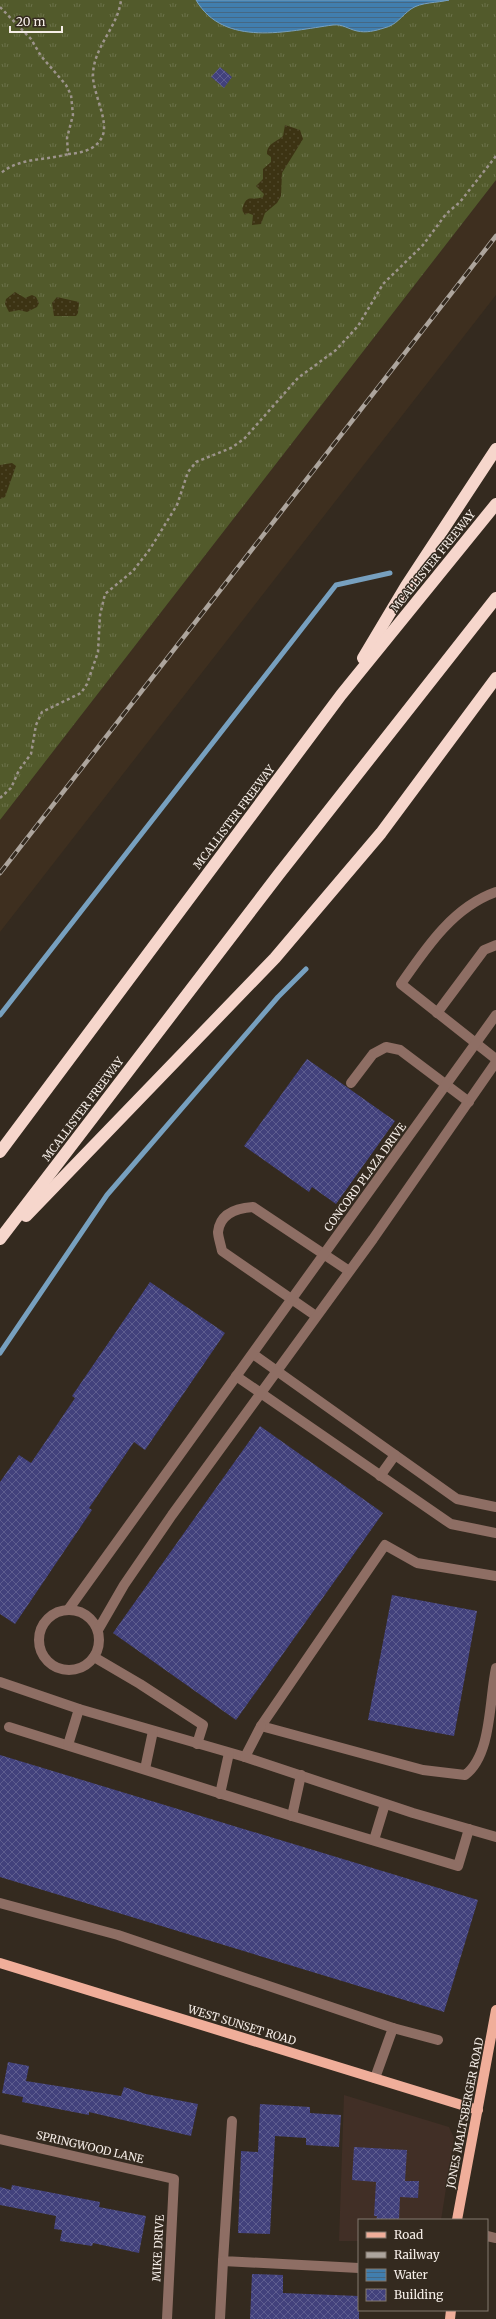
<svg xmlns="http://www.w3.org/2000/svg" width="496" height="2319" viewBox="0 0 496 2319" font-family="Merriweather,serif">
  <defs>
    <pattern id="grass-tufts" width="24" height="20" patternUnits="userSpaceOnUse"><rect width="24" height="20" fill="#525a2b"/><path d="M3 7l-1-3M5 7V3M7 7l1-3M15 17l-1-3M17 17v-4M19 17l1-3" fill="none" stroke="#6c724a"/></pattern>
    <pattern id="sand-dots" width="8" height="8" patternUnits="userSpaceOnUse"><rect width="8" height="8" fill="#3c3313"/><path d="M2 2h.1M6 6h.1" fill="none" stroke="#4f472a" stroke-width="1.8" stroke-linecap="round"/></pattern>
    <pattern id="water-rules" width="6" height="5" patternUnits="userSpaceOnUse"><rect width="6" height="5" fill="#417eae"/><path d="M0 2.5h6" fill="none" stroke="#456884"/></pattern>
    <pattern id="building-cross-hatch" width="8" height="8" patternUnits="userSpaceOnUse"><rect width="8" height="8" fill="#42417c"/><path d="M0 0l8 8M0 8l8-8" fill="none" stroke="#5e5d8f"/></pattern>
  </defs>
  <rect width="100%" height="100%" fill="#342a1f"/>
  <!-- commercial -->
  <polygon fill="#412f26" points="344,2095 449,2127 454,2138 441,2220 359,2220 359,2241 339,2241"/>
  <!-- built -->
  <polygon fill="#3e2f1f" points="496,180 496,295 0,932 0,820"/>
  <!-- grass -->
  <polygon fill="url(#grass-tufts)" points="0,0 496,0 496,180 0,820"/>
  <!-- sand -->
  <g fill="url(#sand-dots)">
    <path d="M285,125l15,5 3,9 -21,34 -1,23 -4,7 -12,10 -4,11 -9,1 1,-10 -5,-2 -3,2 -3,-5c5,-18 9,-8 21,-13l1,-3 -8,-8 7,-7v-10l8,-7v-5l-4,-3c0,-11 10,-12 16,-18z"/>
    <polygon points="15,292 25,298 32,295 36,297 39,303 37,307 27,312 19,310 9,312 5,304 6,299"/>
    <polygon points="57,297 79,302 78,313 76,316 54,316 52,303"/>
    <polygon points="12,463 16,466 5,497 0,499 0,465"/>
  </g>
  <!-- water -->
  <path fill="url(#water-rules)" stroke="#77a0bf" d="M196,0h253c-12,3 -28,2 -38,9 -10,7 -14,16 -27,19 -9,3 -18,5 -27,3 -9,-2 -14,-7 -24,-6 -45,6 -109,23 -137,-25z"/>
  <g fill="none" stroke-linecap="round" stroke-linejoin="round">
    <!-- stream -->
    <g stroke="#77a0bf" stroke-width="5">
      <polyline points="0,1015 336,585 390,573"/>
      <polyline points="0,1353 107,1195 278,997 306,969"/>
    </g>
  </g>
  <!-- building -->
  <g fill="url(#building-cross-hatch)">
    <polygon points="220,67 232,77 224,88 211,77"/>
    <polygon points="307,1059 395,1121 336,1204 312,1187 309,1192 244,1146"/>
    <polygon points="150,1282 225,1333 145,1450 134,1442 89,1508 92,1510 15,1624 0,1614 0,1482 19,1455 31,1463 75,1398 72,1396"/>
    <polygon points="260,1426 383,1513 236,1720 113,1633"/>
    <polygon points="392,1595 477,1611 454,1736 368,1720"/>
    <polygon points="0,1755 478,1900 444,2012 0,1877"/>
    <polygon points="8,2062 29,2066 26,2081 121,2096 124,2087 146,2094 198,2104 191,2136 89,2112 89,2115 22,2102 23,2097 2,2093"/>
    <polygon points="260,2104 310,2107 310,2113 341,2115 339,2147 306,2145 306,2138 275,2136 270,2234 238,2233 241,2151 258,2152"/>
    <polygon points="354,2147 407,2150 405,2181 419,2181 418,2198 400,2197 399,2220 376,2220 377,2216 374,2216 376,2182 352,2180"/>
    <polygon points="12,2185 100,2202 99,2207 146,2216 139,2253 93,2243 92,2246 60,2241 62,2230 54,2229 56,2216 0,2205 0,2187 11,2190"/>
    <polygon points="252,2274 283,2275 283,2293 359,2296 359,2319 250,2319"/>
  </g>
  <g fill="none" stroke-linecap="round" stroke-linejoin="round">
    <!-- path -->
    <g stroke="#9d948c" stroke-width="2.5" stroke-dasharray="3 3" stroke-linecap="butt">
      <path d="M0,7l31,32 10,17 25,29 5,10 2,20 -6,23 1,16c-23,7 -49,3 -68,20"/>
      <path d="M68,154c13,-1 28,-4 34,-17 8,-15 -10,-45 -9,-63 1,-28 25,-47 28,-74"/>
      <polyline points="0,798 11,788 19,770 31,754 36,725 42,712 81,693 87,684 98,652 100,615 105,594 133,571 150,549 177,505 188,472 196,462 231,448 244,439 298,378 336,350 358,326 383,284 423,245 446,214 460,202 496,156"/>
    </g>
    <!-- minor -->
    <g stroke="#8e6e64" stroke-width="10">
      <path d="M496,892c-43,15 -70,56 -95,92l95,75"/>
      <polyline points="437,1013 484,950 496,945"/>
      <polyline points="351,1083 373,1054 386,1047 400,1050 469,1102"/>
      <path d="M316,1316l-94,-65c-1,-6 -4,-14 -4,-19 2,-19 20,-24 35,-25l96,64"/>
      <polyline points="253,1354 457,1499 496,1507"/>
      <polyline points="236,1376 451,1524 496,1533"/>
      <polyline points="380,1476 395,1455"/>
      <path d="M496,1576l-79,-13 -32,-18 -124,181 162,44 42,5c27,-20 24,-75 31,-107"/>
      <polyline points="68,1610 496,1015"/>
      <circle cx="69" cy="1640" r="30"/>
      <polyline points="98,1630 124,1585 172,1515 373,1239 496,1062"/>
      <polyline points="94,1657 140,1684 203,1725 197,1744"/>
      <polyline points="0,1682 79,1709 245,1757"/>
      <polyline points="261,1726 245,1757 413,1813 496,1837"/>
      <polyline points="9,1727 292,1816 458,1866 469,1829"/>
      <polyline points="68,1745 79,1709"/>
      <polyline points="145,1769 153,1731"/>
      <polyline points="220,1794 229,1753"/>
      <polyline points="292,1816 301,1775"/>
      <polyline points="374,1840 385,1804"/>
      <polyline points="0,1903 118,1935 393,2028 375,2078"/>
      <polyline points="393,2028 438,2040"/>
      <polyline points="232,2121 223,2261 359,2268"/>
      <polyline points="0,2139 174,2179 167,2319"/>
      <polyline points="487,2236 496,2238"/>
      <polyline points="220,2319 223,2261"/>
    </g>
    <!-- major -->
    <g stroke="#f0ae9a" stroke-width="10">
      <polyline points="0,1963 478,2110"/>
      <polyline points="457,2220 496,2010"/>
      <polyline points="450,2319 451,2310"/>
    </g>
    <!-- highway -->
    <g stroke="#f6d6cc" stroke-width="12">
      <polyline points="363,658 406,586 496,449"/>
      <polyline points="0,1152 341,695 496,504"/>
      <polyline points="26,1216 275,958 381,833 496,678"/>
      <polyline points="0,1239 279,874 496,598"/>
    </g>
    <!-- rail casing -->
    <g stroke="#ada59d" stroke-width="4.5">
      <polyline id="rail" points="0,873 496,236"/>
    </g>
    <!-- rail -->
    <use href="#rail" stroke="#342a1f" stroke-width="3" stroke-dasharray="9" stroke-linecap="butt"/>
  </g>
  <g text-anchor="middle" stroke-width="3" stroke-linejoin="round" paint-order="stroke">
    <!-- street labels -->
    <g font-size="11" fill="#f6eee8" stroke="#342a1f">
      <text transform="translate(433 561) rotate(-51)" y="4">MCALLISTER FREEWAY</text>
      <text transform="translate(234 817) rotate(-53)" y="4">MCALLISTER FREEWAY</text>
      <text transform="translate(83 1109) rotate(-53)" y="4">MCALLISTER FREEWAY</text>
      <text transform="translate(365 1177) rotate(-54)" y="4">CONCORD PLAZA DRIVE</text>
      <text transform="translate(242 2025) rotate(17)" y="4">WEST SUNSET ROAD</text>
      <text transform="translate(465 2113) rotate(-79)" y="4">JONES MALTSBERGER ROAD</text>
      <text transform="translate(90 2147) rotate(13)" y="4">SPRINGWOOD LANE</text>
      <text transform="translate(158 2248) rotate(-87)" y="4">MIKE DRIVE</text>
    </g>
  </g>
  <!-- legend -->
  <rect x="358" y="2219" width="130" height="92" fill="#342a1f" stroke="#82786f"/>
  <rect x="366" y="2232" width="20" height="6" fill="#f0ae9a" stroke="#82786f"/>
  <text x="394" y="2239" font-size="12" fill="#f6eee8">Road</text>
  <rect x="366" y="2252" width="20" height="6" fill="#ada59d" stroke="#82786f"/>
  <text x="394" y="2259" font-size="12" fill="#f6eee8">Railway</text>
  <rect x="366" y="2269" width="20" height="12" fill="url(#water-rules)" stroke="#82786f"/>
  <text x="394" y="2279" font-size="12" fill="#f6eee8">Water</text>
  <rect x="366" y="2289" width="20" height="12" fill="url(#building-cross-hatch)" stroke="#82786f"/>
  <text x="394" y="2299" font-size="12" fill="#f6eee8">Building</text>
  <!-- scale -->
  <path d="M10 26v6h52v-6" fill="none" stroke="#f6eee8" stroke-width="2"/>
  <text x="16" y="26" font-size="12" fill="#f6eee8" stroke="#342a1f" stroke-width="3" paint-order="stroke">20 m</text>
</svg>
